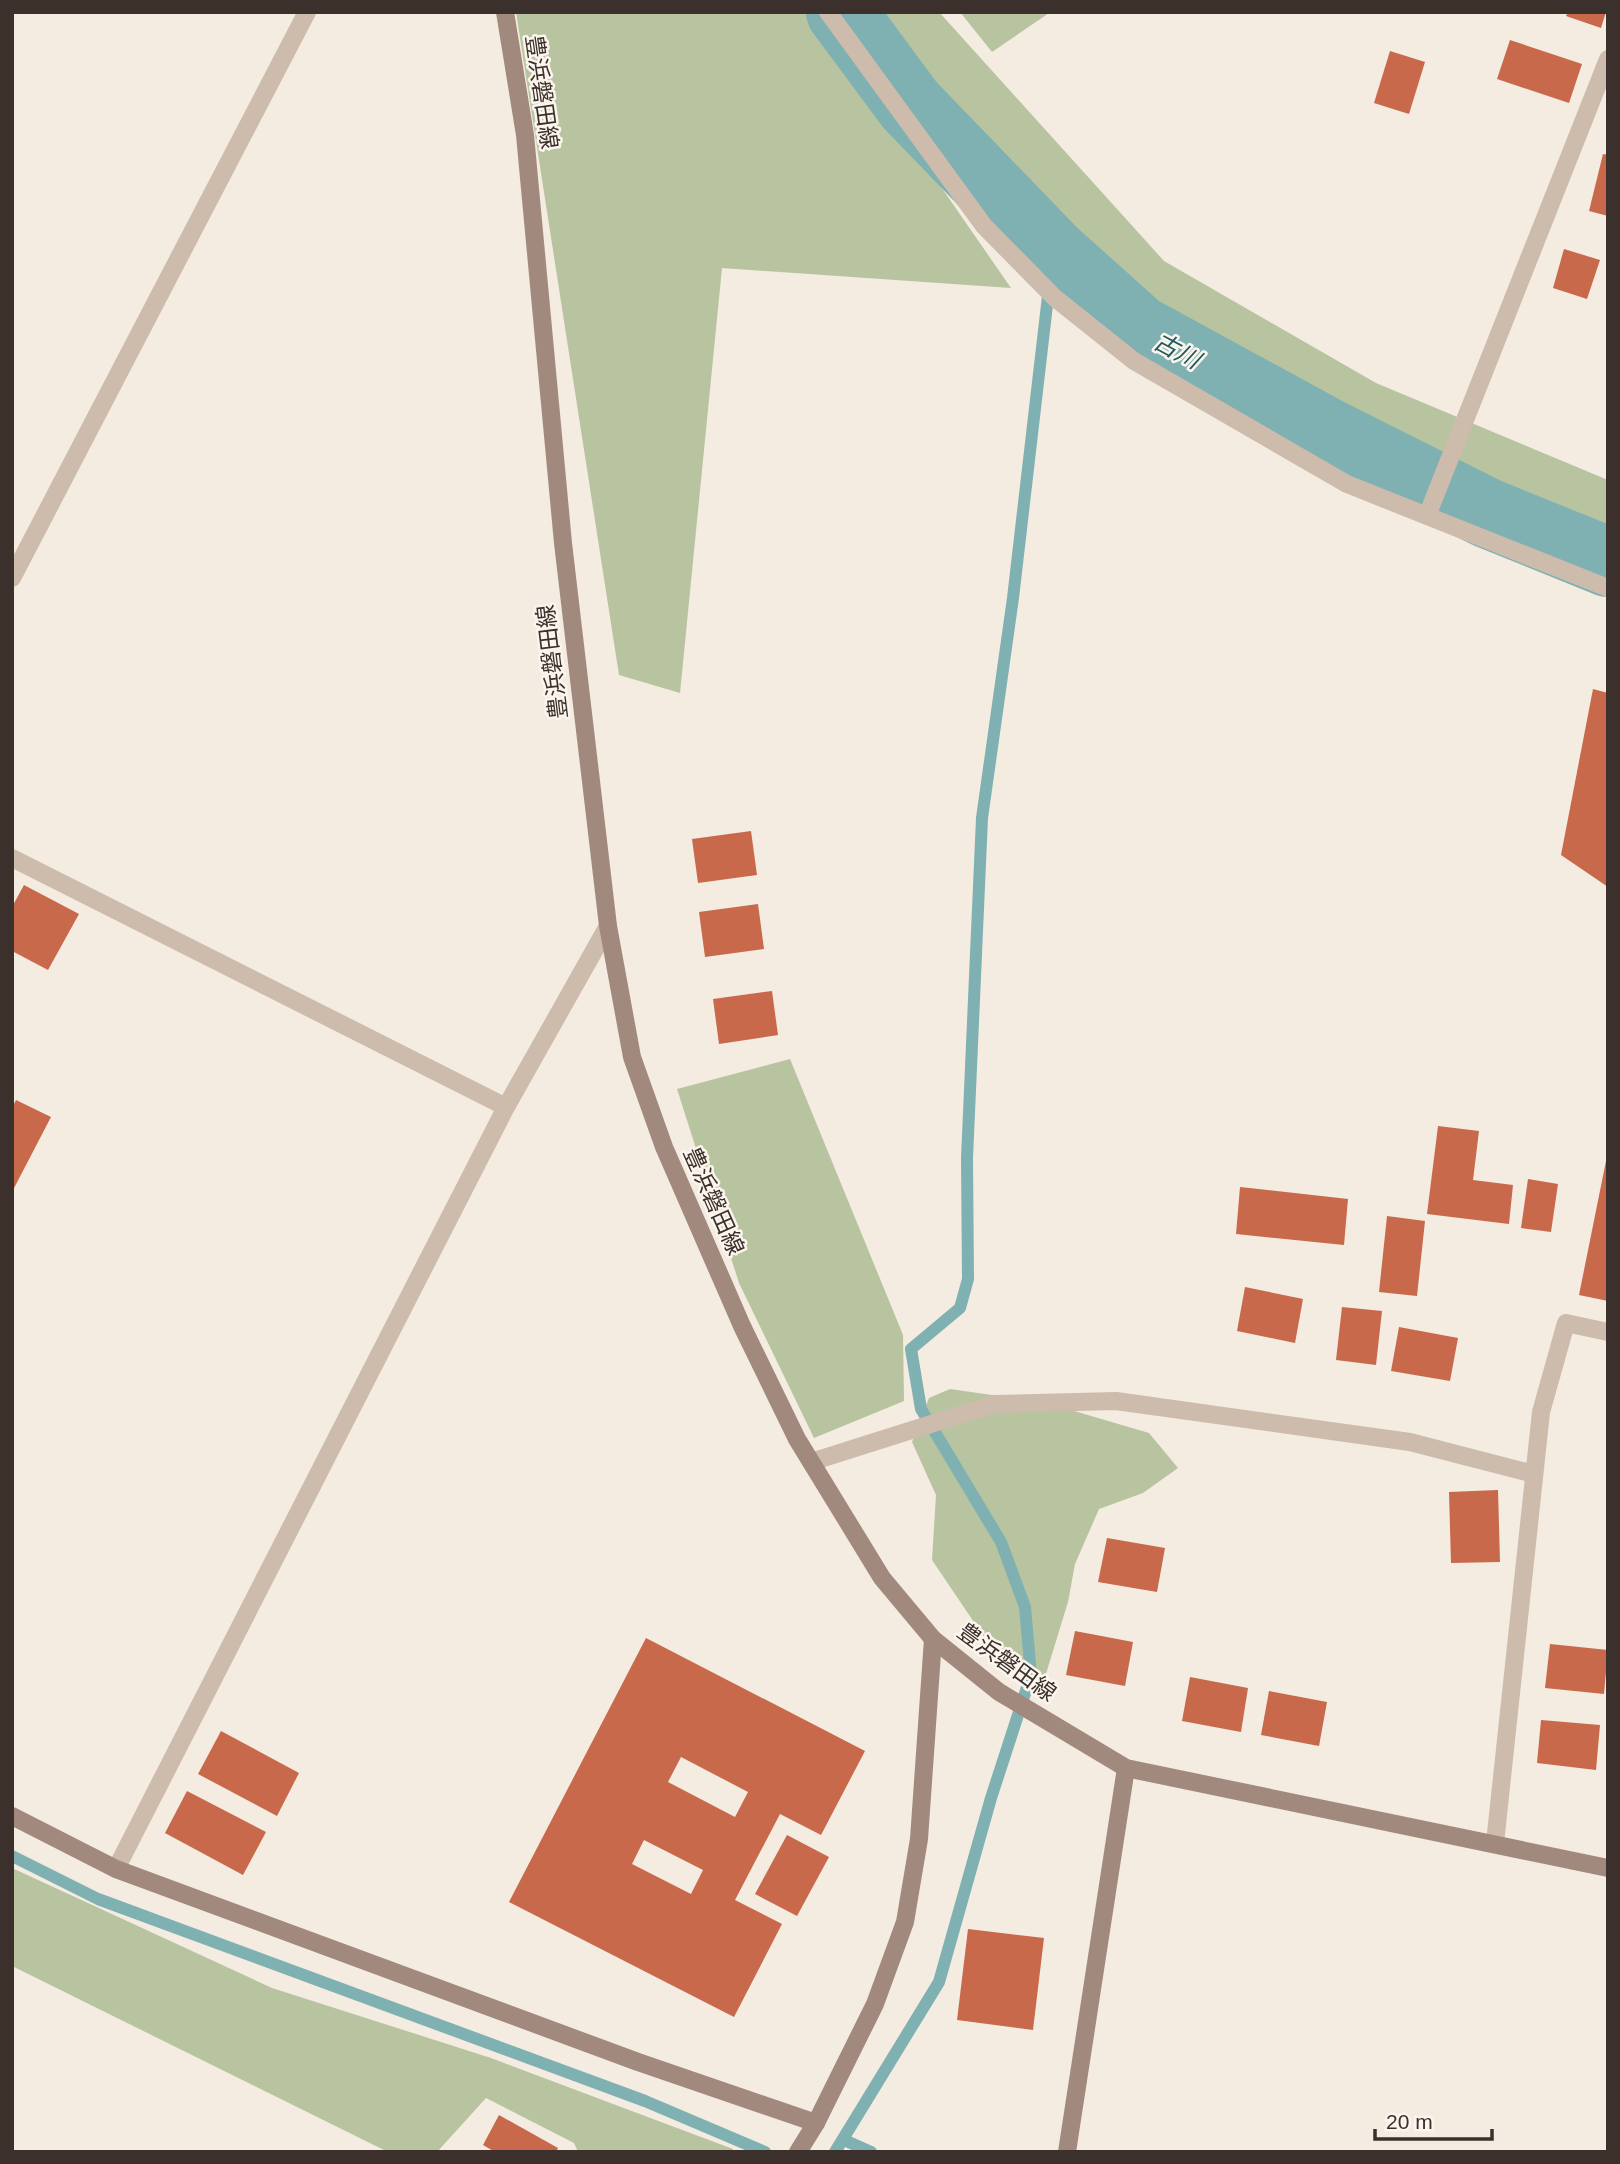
<svg xmlns="http://www.w3.org/2000/svg" width="1620" height="2164" viewBox="0 0 1620 2164" font-family="Arial,'Noto Sans JP',sans-serif">
  <rect width="100%" height="100%" fill="#f4ebe1"/>
  <!-- green -->
  <g fill="#b8c4a0">
    <polygon points="516,12 820,12 1011,288 722,268 680,693 619,675"/>
    <polygon points="828,12 939,12 1164,261 1376,383 1608,480 1608,563 1232,418 1008,250 1052,252 950,178"/>
    <polygon points="960,12 1049,12 1049,13 992,52"/>
    <polygon points="790,1059 903,1335 904,1401 814,1438 739,1283 677,1089"/>
    <polygon points="950,1389 1047,1403 1149,1433 1178,1468 1143,1493 1099,1509 1075,1564 1068,1602 1045,1677 984,1637 932,1560 936,1495 912,1442 929,1398"/>
    <polygon points="12,1868 272,1988 491,2058 733,2149 732,2152 578,2152 574,2143 486,2098 437,2152 388,2152 12,1966"/>
  </g>
  <g fill="none" stroke-linecap="round" stroke-linejoin="round">
    <!-- stream -->
    <g stroke="#7fb0b2" stroke-width="12">
      <polyline points="12,1856 98,1899 645,2101 765,2152"/>
      <polyline points="844,2140 871,2152"/>
      <polyline points="835,2152 939,1982 991,1798 1031,1675 1025,1607 1001,1542 921,1409 911,1349 960,1308 968,1279 967,1158 982,818 1013,598 1053,253"/>
    </g>
    <!-- river -->
    <polyline stroke="#7fb0b2" stroke-width="70" points="841,12 910,105 1053,253 1139,330 1326,432 1487,513 1608,562"/>
  </g>
  <!-- building -->
  <g fill="#c8694b" fill-rule="evenodd">
    <polygon points="1568,12 1606,12 1601,28 1566,16"/>
    <polygon points="1510,40 1582,64 1569,103 1497,79"/>
    <polygon points="1390,51 1425,62 1409,114 1374,103"/>
    <polygon points="1603,154 1608,155 1608,216 1589,211"/>
    <polygon points="1564,249 1600,260 1587,299 1553,288"/>
    <polygon points="1593,689 1608,693 1608,887 1561,855"/>
    <polygon points="751,831 757,875 698,883 692,839"/>
    <polygon points="24,885 79,914 48,970 12,951 12,907"/>
    <polygon points="758,904 764,949 705,957 699,912"/>
    <polygon points="772,991 778,1035 719,1044 713,999"/>
    <polygon points="16,1100 51,1117 12,1192 12,1108"/>
    <polygon points="1438,1126 1479,1131 1473,1180 1513,1185 1509,1224 1427,1214"/>
    <polygon points="1607,1156 1608,1156 1608,1301 1579,1295"/>
    <polygon points="1528,1179 1558,1184 1551,1232 1521,1228"/>
    <polygon points="1240,1187 1348,1199 1344,1245 1236,1234"/>
    <polygon points="1387,1216 1425,1221 1417,1296 1379,1292"/>
    <polygon points="1245,1287 1303,1299 1295,1343 1237,1331"/>
    <polygon points="1342,1307 1382,1311 1376,1365 1336,1360"/>
    <polygon points="1399,1327 1458,1338 1450,1381 1391,1371"/>
    <polygon points="1498,1490 1500,1562 1451,1563 1449,1492"/>
    <polygon points="1107,1538 1165,1548 1157,1592 1098,1582"/>
    <polygon points="1075,1631 1133,1642 1125,1686 1066,1675"/>
    <path d="M646,1638l219,113 -44,84 -41,-21 -45,86 47,24 -48,93 -225,-115zM681,1757l67,35 -13,25 -67,-35zM644,1840l59,30 -12,24 -59,-30z"/>
    <polygon points="1550,1644 1608,1650 1604,1694 1545,1688"/>
    <polygon points="1190,1677 1248,1688 1241,1732 1182,1721"/>
    <polygon points="1269,1691 1327,1702 1319,1746 1261,1735"/>
    <polygon points="1541,1720 1600,1725 1596,1770 1537,1763"/>
    <polygon points="221,1731 299,1773 277,1816 198,1774"/>
    <polygon points="187,1791 266,1832 243,1875 165,1833"/>
    <polygon points="787,1835 829,1857 797,1916 755,1894"/>
    <polygon points="968,1929 1044,1938 1033,2030 957,2020"/>
    <polygon points="499,2115 558,2148 556,2152 495,2152 483,2145"/>
  </g>
  <g fill="none" stroke-linecap="round" stroke-linejoin="round">
    <!-- street -->
    <g stroke="#cdbbac" stroke-width="18">
      <polyline points="828,12 984,226 1055,298 1134,361 1347,484 1608,588"/>
      <polyline points="1427,516 1608,59"/>
      <polyline points="12,578 307,12"/>
      <polyline points="12,858 506,1107"/>
      <polyline points="811,1462 994,1404 1116,1401 1410,1442 1534,1474"/>
      <polyline points="1495,1843 1541,1412 1566,1323 1608,1332"/>
      <polyline points="116,1869 506,1107 608,926"/>
    </g>
    <!-- secondary -->
    <g stroke="#a18a7d" stroke-width="18">
      <polyline points="505,12 525,135 563,543 608,926 632,1057 664,1147 742,1326 797,1439 882,1578 933,1639 999,1692 1126,1768 1608,1868"/>
      <polyline points="12,1816 116,1869 638,2062 816,2123"/>
      <polyline points="798,2152 816,2123 875,2004 905,1922 919,1839 933,1639"/>
      <polyline points="1067,2152 1126,1768"/>
    </g>
  </g>
  <g text-anchor="middle" stroke-width="5" stroke-linejoin="round" paint-order="stroke">
    <!-- street labels -->
    <g font-size="23" fill="#3b302b" stroke="#fbf5ee">
      <text transform="translate(542 92) rotate(82)" y="8">豊浜磐田線</text>
      <text transform="translate(552 662) rotate(-97)" y="8">豊浜磐田線</text>
      <text transform="translate(714 1201) rotate(66)" y="8">豊浜磐田線</text>
      <text transform="translate(1007 1662) rotate(36)" y="8">豊浜磐田線</text>
    </g>
    <!-- water labels -->
    <g font-size="24" font-style="italic" fill="#1f5a5e" stroke="#fbf5ee">
      <text transform="translate(1177 351) rotate(28)" y="8">古川</text>
    </g>
  </g>
  <!-- border -->
  <rect width="1620" height="2164" fill="none" stroke="#3b302b" stroke-width="28"/>
  <!-- scale -->
  <path d="M1375 2129v10h117v-10" fill="none" stroke="#3b302b" stroke-width="3.5"/>
  <text x="1386" y="2129" font-size="21" fill="#3b302b" stroke="#fbf5ee" stroke-width="5" paint-order="stroke">20 m</text>
</svg>
